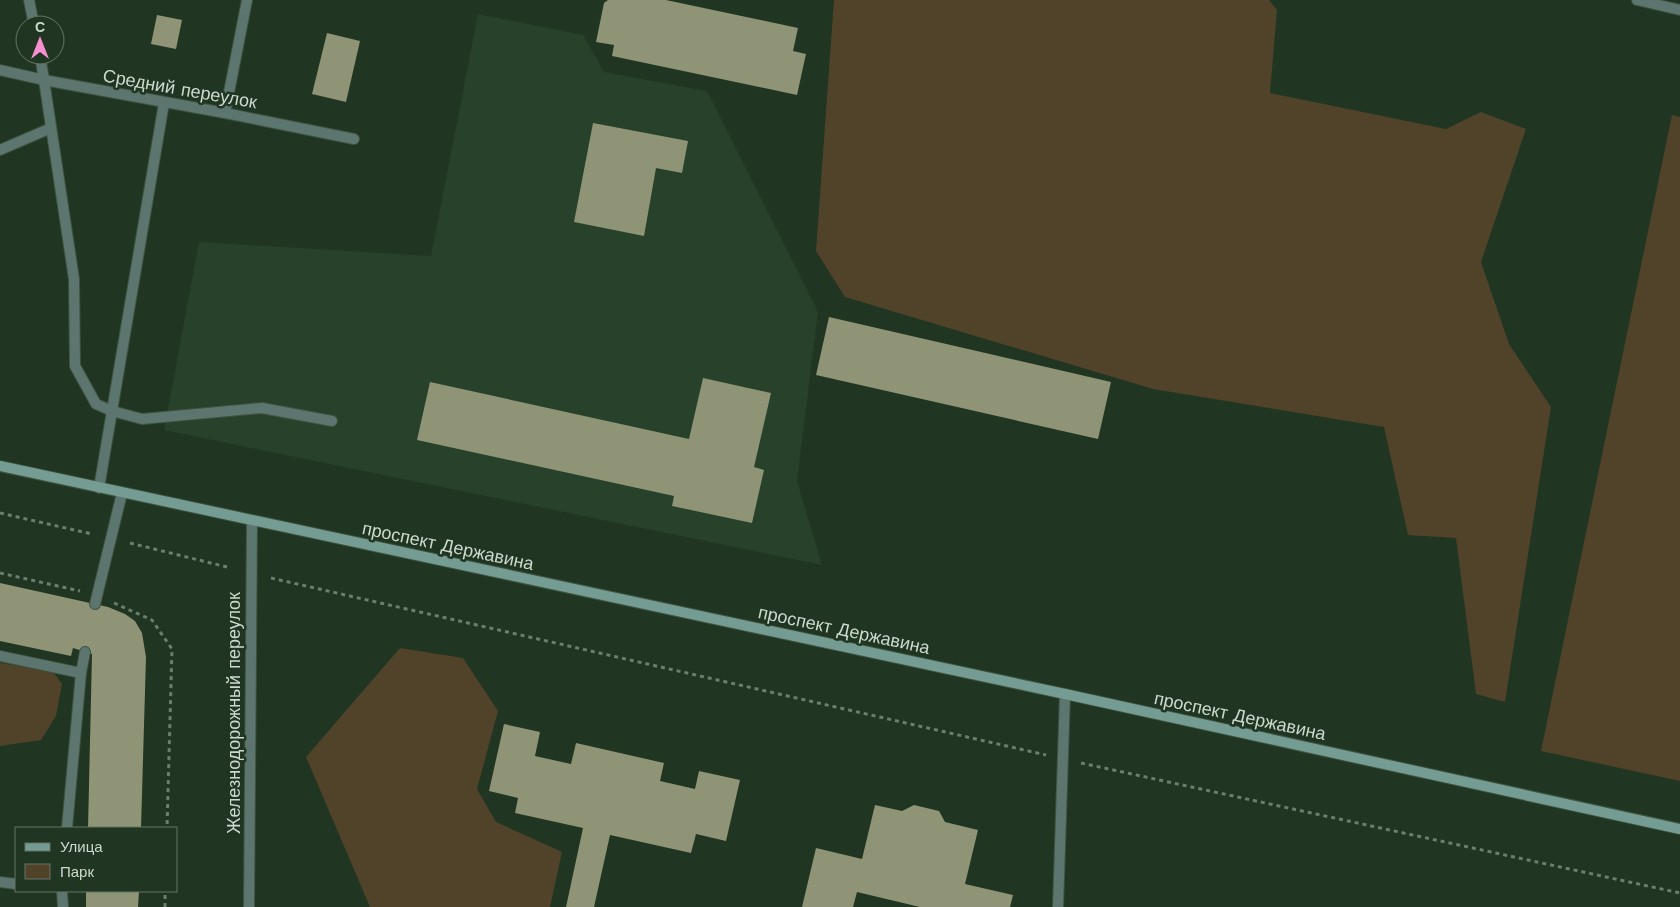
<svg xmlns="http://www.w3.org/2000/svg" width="1680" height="907" viewBox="0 0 1680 907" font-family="'Work Sans',sans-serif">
  <rect width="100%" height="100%" fill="#203522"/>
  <!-- built -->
  <polygon fill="#28412b" points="478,14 583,35 604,72 707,91 818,312 797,481 822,565 164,430 199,242 431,256"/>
  <!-- green -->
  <g fill="#50432a">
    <polygon points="834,0 1269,0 1277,10 1270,93 1446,129 1481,112 1526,129 1481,262 1509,344 1551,407 1505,702 1476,694 1456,538 1408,535 1384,427 1153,389 845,297 816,251"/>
    <polygon points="1672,115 1680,117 1680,781 1541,751"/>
    <polygon points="400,648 463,658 498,711 477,789 496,822 562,852 550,907 370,907 306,757"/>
    <polygon points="0,663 53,672 62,684 56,716 41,740 0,746"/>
  </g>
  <!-- building -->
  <g fill="#909476">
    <polygon points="608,0 666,0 798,28 793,51 806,54 797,95 612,56 614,45 596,42 604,3"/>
    <polygon points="157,15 182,20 176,49 151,44"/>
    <polygon points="327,33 360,41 346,102 312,94"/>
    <polygon points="593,123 688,141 682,173 656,168 644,236 574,222"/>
    <polygon points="829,317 1111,382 1098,439 816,375"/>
    <polygon points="703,378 771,393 754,467 764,470 752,523 672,506 674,496 417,440 430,382 689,439"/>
    <polygon points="0,583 108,607 125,614 135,621 142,633 146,657 141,828 88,828 92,654 73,648 71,656 0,641"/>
    <polygon points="504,724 540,732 535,756 571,764 576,743 664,763 660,781 695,789 699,771 740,780 726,841 696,834 691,853 610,835 594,907 566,907 583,828 515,813 518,798 489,791"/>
    <polygon points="875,805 902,811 914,805 939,811 945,822 978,830 965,884 1013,895 1010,907 920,907 857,892 853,907 802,907 816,848 862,859"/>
    <polygon points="86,891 139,891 138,907 86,907"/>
  </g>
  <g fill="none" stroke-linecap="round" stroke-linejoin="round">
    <!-- lane casing -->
    <g stroke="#3f5341" stroke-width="12">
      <g id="lane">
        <polyline points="44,80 74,279 75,366 96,404 112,411 142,419 262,408 332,421"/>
        <polyline points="0,150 51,128"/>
        <polyline points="95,604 122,493"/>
        <polyline points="0,656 81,673 85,652"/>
        <polyline points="67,828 81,673"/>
        <polyline points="0,882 16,884"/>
        <polyline points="62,891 63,907"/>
        <polyline points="1058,907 1065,694"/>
      </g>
    </g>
    <!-- street casing -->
    <g stroke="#3f5341" stroke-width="12">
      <g id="street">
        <polyline points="29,0 34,25"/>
        <polyline points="1637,0 1680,10"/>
        <polyline points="40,55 44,80"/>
        <polyline points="0,70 44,80 225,113 354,139"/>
        <polyline points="225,113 247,0"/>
        <polyline points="99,488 164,103"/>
        <polyline points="249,907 252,520"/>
      </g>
    </g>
    <!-- secondary casing -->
    <g stroke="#3f5341" stroke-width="12">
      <polyline id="secondary" points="0,466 1065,694 1680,829"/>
    </g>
    <!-- path -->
    <g stroke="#6c7e6e" stroke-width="3" stroke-dasharray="4 4" stroke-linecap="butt">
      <polyline points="0,513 92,534"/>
      <polyline points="130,543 231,568"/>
      <polyline points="0,573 80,591"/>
      <polyline points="271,578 1046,755"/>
      <polyline points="114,603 152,620 172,649 167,828"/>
      <polyline points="1081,763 1680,893"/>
      <polyline points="165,907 165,891"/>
    </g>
    <!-- lane -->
    <use href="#lane" stroke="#5c756f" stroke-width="10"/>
    <!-- street -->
    <use href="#street" stroke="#5c756f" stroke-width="10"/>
    <!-- secondary -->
    <use href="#secondary" stroke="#759c93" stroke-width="10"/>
  </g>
  <g text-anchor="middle" stroke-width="5" stroke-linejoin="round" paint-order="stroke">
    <!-- street labels -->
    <g font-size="18" fill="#ccd9cd" stroke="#203522">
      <text transform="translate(180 89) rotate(10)" y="6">Средний переулок</text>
      <text transform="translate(448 546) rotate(12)" y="6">проспект Державина</text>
      <text transform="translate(844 630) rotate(12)" y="6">проспект Державина</text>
      <text transform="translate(234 713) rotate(-90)" y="6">Железнодорожный переулок</text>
      <text transform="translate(1240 716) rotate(12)" y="6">проспект Державина</text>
    </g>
  </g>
  <!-- legend -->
  <rect x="15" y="827" width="162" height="65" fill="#203522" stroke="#657766"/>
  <rect x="25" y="843" width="25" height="8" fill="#759c93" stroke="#657766"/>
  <text x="60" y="852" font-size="15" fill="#ccd9cd">Улица</text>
  <rect x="25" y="864" width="25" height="15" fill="#50432a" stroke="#657766"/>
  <text x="60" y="877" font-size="15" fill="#ccd9cd">Парк</text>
  <!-- north arrow -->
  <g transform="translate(40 40)"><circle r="24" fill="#203522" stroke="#657766"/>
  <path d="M0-4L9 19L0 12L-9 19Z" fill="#f790ce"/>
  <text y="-8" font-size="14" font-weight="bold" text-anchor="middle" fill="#ccd9cd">С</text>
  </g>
</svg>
